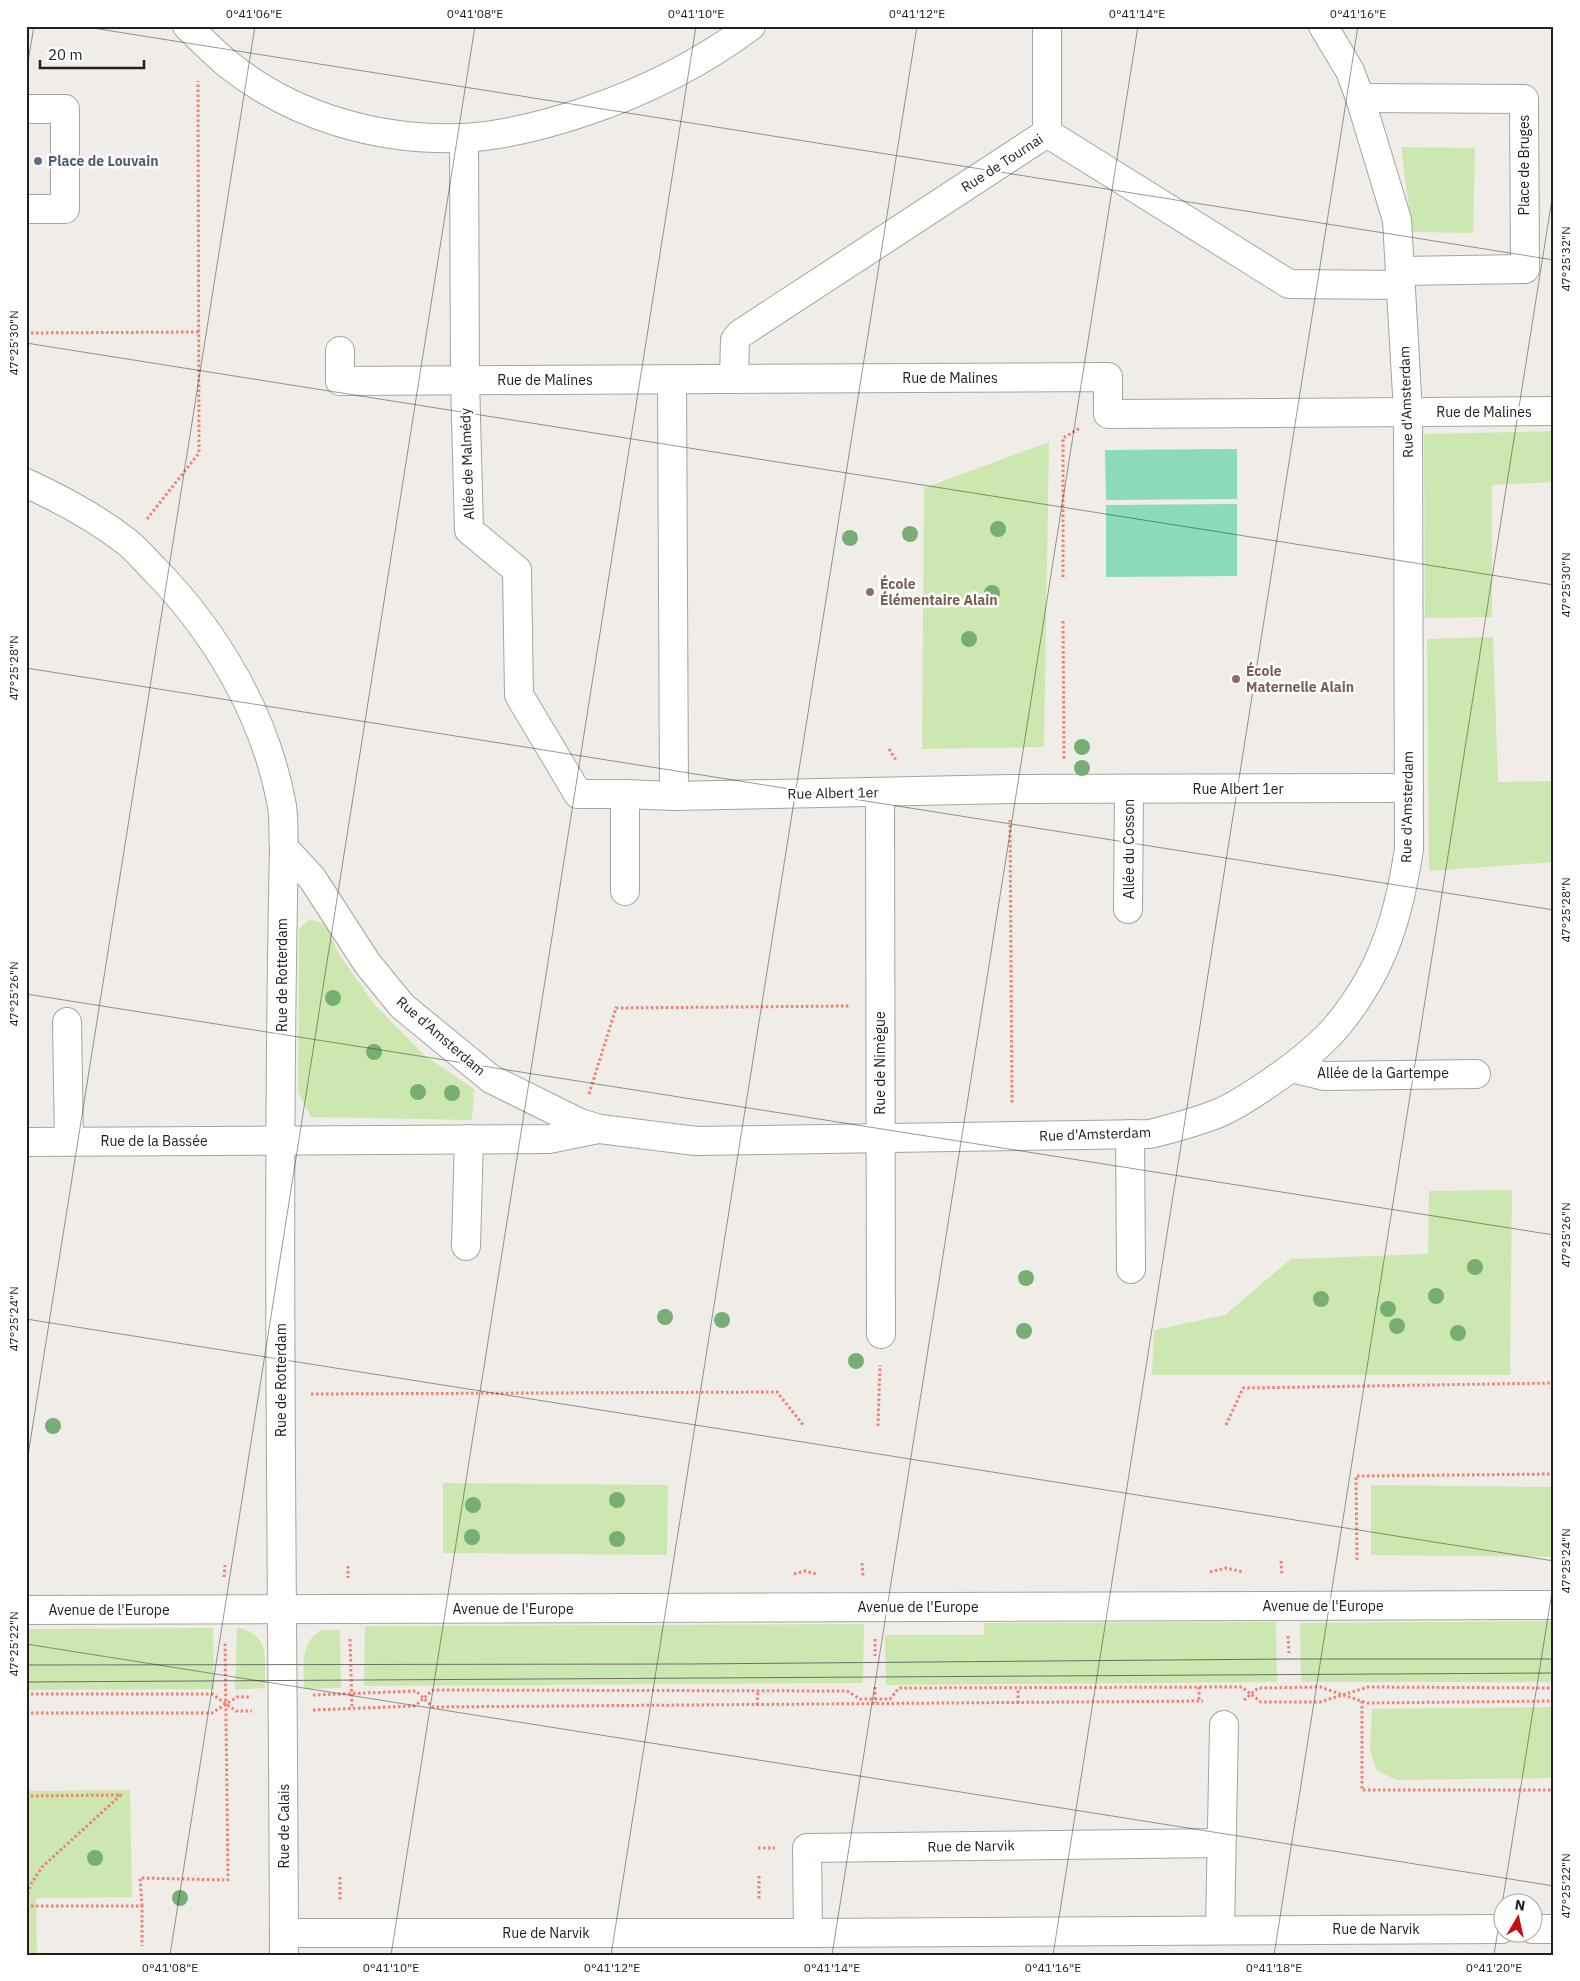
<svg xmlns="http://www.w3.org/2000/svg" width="1580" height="1981" viewBox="0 0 1580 1981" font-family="'IBM Plex Sans',sans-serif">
  <rect width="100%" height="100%" fill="#f0ede8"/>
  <!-- grass -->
  <g fill="#cde7b1">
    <polygon points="1401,147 1475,148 1473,233 1412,232"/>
    <polygon points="1554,431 1554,482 1492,485 1492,617 1425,618 1424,434"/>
    <polygon points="1049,442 1044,747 922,749 924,488"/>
    <polygon points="1493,637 1498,782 1554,781 1554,862 1429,871 1427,639"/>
    <polygon points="309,919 326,924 337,951 373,1003 425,1056 474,1089 472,1120 311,1117 298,1092 299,929"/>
    <polygon points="1512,1190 1510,1375 1152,1375 1154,1330 1225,1315 1291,1259 1428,1254 1429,1191"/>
    <polygon points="443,1483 668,1485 667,1555 443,1553"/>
    <polygon points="1371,1485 1554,1487 1554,1557 1371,1555"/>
    <polygon points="1554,1621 1554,1682 1301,1682 1300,1623"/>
    <polygon points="1276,1622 1277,1682 886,1685 885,1635 984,1635 984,1623"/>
    <polygon points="864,1624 863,1683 364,1686 365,1626"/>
    <path d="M237,1627c35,9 27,31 28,61l-30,2z"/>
    <polygon points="213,1628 214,1689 26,1690 26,1629"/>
    <path d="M322,1630h18l1,58 -37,1c0,-23 -5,-47 18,-59z"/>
    <polygon points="1554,1707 1554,1778 1397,1780 1377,1771 1370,1751 1372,1709"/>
    <polygon points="130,1790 132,1897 36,1898 37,1955 26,1955 26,1791"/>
  </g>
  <!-- pitch -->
  <g fill="#8bdab9">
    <polygon points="1237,449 1237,499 1106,500 1105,450"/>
    <polygon points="1237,504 1237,576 1106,577 1106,505"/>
  </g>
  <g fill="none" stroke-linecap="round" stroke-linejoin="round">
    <!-- minor casing -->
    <g stroke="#a4a4a4" stroke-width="30">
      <g id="minor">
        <path d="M187,26c14,13 27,27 42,39 65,52 150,76 233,73 41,-2 83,-13 122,-26 60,-20 116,-48 167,-86"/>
        <polyline points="1360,98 1524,99 1525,269 1400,271"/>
        <polyline points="26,109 65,109 65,209 26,209"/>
        <polyline points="1047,133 1047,26"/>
        <polyline points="464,138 465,380 469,530 517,570 519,695 578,794 625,794 625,891"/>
        <polyline points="340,351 340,381 1108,377 1108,414 1554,411"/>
        <polyline points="672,379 674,796"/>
        <polyline points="734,379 735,340 740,334 1047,133 1289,284 1401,285"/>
        <path d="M26,483c37,17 69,34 101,59 10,8 18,18 27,27 63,64 112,148 128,237 2,14 1,28 2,42 -8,369 -1,738 0,1107"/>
        <polyline points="880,792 881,1334"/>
        <polyline points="625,794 674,796 1010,789 1409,788"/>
        <path d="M284,848l28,30 55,85 35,43 89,73 89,44 20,6 96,12 454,-7c24,-6 47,-12 69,-21 18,-8 33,-18 49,-29 21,-14 41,-29 59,-47 19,-19 40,-51 51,-75 17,-36 25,-75 31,-113l-1,-437 -11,-192 -37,-122 -10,-27 -27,-45"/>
        <polyline points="1128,909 1129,789"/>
        <polyline points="67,1022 69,1141"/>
        <polyline points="1291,1068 1324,1076 1476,1074"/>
        <polyline points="1130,1134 1131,1269"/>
        <polyline points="26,1142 549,1139 598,1129"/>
        <polyline points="466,1246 469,1139"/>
        <polyline points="26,1610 1554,1605"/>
        <polyline points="1532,1929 1554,1929"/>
        <polyline points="1220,1930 1224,1725"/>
        <polyline points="285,1933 808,1933 1502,1929"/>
        <polyline points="808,1933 807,1848 1221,1843"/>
      </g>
    </g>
    <!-- path -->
    <g stroke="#f28077" stroke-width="3" stroke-dasharray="2.5 2.5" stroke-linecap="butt">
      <polyline points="26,333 199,332"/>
      <polyline points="147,519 199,453 198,81"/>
      <polyline points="1063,577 1063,438 1080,428"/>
      <polyline points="1063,621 1064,759"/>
      <polyline points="889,749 896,760"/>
      <polyline points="1010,820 1012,1104"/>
      <polyline points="589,1094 616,1008 850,1006"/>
      <polyline points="311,1394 777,1392 804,1426"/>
      <polyline points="1226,1425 1243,1388 1554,1383"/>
      <polyline points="878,1426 880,1365"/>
      <polyline points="1357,1560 1356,1476 1554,1474"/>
      <polyline points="1281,1561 1282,1575"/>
      <polyline points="862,1563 863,1576"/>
      <polyline points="348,1566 348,1578"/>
      <polyline points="1210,1572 1226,1568 1243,1572"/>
      <polyline points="794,1574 805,1571 817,1574"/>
      <polyline points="224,1577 225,1565"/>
      <polyline points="1288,1636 1289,1653"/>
      <polyline points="350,1639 352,1708"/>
      <polyline points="875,1639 875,1656"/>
      <polyline points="875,1687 875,1703"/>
      <polyline points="1199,1687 1199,1702"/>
      <polyline points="26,1694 212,1694 236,1711 252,1711"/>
      <polyline points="313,1695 416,1691 433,1707 1203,1701"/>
      <polyline points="1244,1700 1258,1688 1320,1687 1367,1703 1554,1701"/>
      <polyline points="1362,1701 1362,1790 1554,1790"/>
      <polyline points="1018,1703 1018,1688"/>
      <polyline points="757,1705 758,1691"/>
      <polyline points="313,1710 415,1706 433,1690 847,1691 860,1699 890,1699 899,1688 1242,1687 1261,1702 1320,1702 1368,1687 1554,1688"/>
      <polyline points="26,1713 212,1713 237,1697 250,1697"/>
      <polyline points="26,1796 121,1795 42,1867 31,1884 26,1899"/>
      <polyline points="758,1848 775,1848"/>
      <polyline points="759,1876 759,1901"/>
      <polyline points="340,1877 340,1902"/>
      <polyline points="26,1906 142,1906 142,1946"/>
      <polyline points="142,1906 140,1878 228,1880 225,1641"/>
    </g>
    <!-- minor -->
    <use href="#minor" stroke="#fff" stroke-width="28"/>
    <!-- tram -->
    <g stroke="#6e6e6e" stroke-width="1">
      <polyline points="26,1665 688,1664 1288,1659 1554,1659"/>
      <polyline points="26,1682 1554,1673"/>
    </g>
  </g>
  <!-- trees -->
  <g fill="#76ae76">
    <circle cx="998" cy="529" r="8"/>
    <circle cx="910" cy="534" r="8"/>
    <circle cx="850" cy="538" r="8"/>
    <circle cx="992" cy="593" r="8"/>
    <circle cx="969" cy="639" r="8"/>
    <circle cx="1082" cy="747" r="8"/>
    <circle cx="1082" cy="768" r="8"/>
    <circle cx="333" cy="998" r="8"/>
    <circle cx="374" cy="1052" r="8"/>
    <circle cx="418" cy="1092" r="8"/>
    <circle cx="452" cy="1093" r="8"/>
    <circle cx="1475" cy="1267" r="8"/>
    <circle cx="1026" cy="1278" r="8"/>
    <circle cx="1436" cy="1296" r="8"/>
    <circle cx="1321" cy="1299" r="8"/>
    <circle cx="1388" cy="1309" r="8"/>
    <circle cx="665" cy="1317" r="8"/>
    <circle cx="722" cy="1320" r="8"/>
    <circle cx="1397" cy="1326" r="8"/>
    <circle cx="1024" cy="1331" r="8"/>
    <circle cx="1458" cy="1333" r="8"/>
    <circle cx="856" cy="1361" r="8"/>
    <circle cx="53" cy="1426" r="8"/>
    <circle cx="617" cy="1500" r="8"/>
    <circle cx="473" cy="1505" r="8"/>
    <circle cx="472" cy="1537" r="8"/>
    <circle cx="617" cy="1539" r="8"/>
    <circle cx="95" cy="1858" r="8"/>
    <circle cx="180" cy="1898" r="8"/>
  </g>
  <!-- ticks -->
  <path fill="none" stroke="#202020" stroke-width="1" stroke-opacity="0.45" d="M80,26l1474,234M26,74l8,-48M26,343l1528,242M26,668l1528,242M26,994l1528,241M26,1319l1528,242M26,1468l229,-1442M26,1644l1528,242M170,1955l305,-1929M391,1955l305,-1929M611,1955l306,-1929M832,1955l306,-1929M1053,1955l305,-1929M1274,1955l280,-1769M1494,1955l60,-376"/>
  <!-- markers -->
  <circle fill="#5c6f8a" stroke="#fff" stroke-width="2" cx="38" cy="161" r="5"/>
  <g fill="#8d6e63" stroke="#fff" stroke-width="2">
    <circle cx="870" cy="592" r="5"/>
    <circle cx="1236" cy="679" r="5"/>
  </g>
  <g text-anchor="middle" stroke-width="5" stroke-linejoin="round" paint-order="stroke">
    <!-- service labels -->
    <g font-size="14" font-weight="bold" fill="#4e5e75" stroke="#fff" text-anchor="start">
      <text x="48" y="166">Place de Louvain</text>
    </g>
    <!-- street labels -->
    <g font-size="14" fill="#202020" stroke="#fff">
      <text transform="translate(1002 163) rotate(-33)" y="5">Rue de Tournai</text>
      <text transform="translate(1524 165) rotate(-90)" y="5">Place de Bruges</text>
      <text x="950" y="383">Rue de Malines</text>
      <text x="545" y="385">Rue de Malines</text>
      <text transform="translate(1406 402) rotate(-92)" y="5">Rue d'Amsterdam</text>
      <text x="1484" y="417">Rue de Malines</text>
      <text transform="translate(467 464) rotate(-92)" y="5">Allée de Malmédy</text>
      <text x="1238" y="794">Rue Albert 1er</text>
      <text transform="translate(833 793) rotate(-1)" y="5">Rue Albert 1er</text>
      <text transform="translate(1407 807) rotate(-89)" y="5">Rue d'Amsterdam</text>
      <text transform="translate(1129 849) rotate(-90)" y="5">Allée du Cosson</text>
      <text transform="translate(282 975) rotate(-90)" y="5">Rue de Rotterdam</text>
      <text transform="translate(441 1036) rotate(41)" y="5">Rue d'Amsterdam</text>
      <text transform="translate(880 1063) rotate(-90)" y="5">Rue de Nimègue</text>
      <text x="1383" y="1078">Allée de la Gartempe</text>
      <text transform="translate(1095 1134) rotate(-2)" y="5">Rue d'Amsterdam</text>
      <text x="154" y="1146">Rue de la Bassée</text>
      <text transform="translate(281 1380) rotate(-90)" y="5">Rue de Rotterdam</text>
      <text x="1323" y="1611">Avenue de l'Europe</text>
      <text x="918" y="1612">Avenue de l'Europe</text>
      <text x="513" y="1614">Avenue de l'Europe</text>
      <text x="109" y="1615">Avenue de l'Europe</text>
      <text transform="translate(284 1826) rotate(-90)" y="5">Rue de Calais</text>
      <text transform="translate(971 1846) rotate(-1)" y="5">Rue de Narvik</text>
      <text x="1376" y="1934">Rue de Narvik</text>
      <text x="546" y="1938">Rue de Narvik</text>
    </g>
    <!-- education labels -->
    <g font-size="14" font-weight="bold" fill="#785e54" stroke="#fff" text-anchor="start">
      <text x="880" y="589">École<tspan x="880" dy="16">Élémentaire Alain</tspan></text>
      <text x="1246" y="676">École<tspan x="1246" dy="16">Maternelle Alain</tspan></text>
    </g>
  </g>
  <!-- border -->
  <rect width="1580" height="1981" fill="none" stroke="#ffffff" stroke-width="55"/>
  <!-- north arrow -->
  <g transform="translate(1518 1918) rotate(9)"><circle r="24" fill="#ffffff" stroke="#a6a6a6"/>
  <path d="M0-4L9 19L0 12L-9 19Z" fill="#c50c12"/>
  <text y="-8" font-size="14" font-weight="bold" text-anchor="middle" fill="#202020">N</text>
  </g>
  <!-- scale -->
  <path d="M40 60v8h104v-8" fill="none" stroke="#202020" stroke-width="2.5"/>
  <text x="48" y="60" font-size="15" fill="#202020" stroke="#ffffff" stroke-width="4" paint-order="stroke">20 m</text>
  <rect x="28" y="28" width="1524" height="1926" fill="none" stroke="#202020" stroke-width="2"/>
  <g font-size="12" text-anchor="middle" fill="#202020">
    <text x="254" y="18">0°41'06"E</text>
    <text x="475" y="18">0°41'08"E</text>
    <text x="696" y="18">0°41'10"E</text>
    <text x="917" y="18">0°41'12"E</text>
    <text x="1137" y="18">0°41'14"E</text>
    <text x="1358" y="18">0°41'16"E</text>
    <text transform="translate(1566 259) rotate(-90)" y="4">47°25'32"N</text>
    <text transform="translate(14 343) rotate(-90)" y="4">47°25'30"N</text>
    <text transform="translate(1566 585) rotate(-90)" y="4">47°25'30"N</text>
    <text transform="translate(14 668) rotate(-90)" y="4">47°25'28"N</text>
    <text transform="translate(1566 910) rotate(-90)" y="4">47°25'28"N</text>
    <text transform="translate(14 994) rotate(-90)" y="4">47°25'26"N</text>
    <text transform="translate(1566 1235) rotate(-90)" y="4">47°25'26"N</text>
    <text transform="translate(14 1319) rotate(-90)" y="4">47°25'24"N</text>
    <text transform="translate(1566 1561) rotate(-90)" y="4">47°25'24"N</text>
    <text transform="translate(14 1644) rotate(-90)" y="4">47°25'22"N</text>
    <text transform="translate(1566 1886) rotate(-90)" y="4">47°25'22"N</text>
    <text x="170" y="1972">0°41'08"E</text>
    <text x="391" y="1972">0°41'10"E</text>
    <text x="612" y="1972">0°41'12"E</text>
    <text x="832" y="1972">0°41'14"E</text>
    <text x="1053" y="1972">0°41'16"E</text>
    <text x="1274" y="1972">0°41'18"E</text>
    <text x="1494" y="1972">0°41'20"E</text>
  </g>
</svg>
